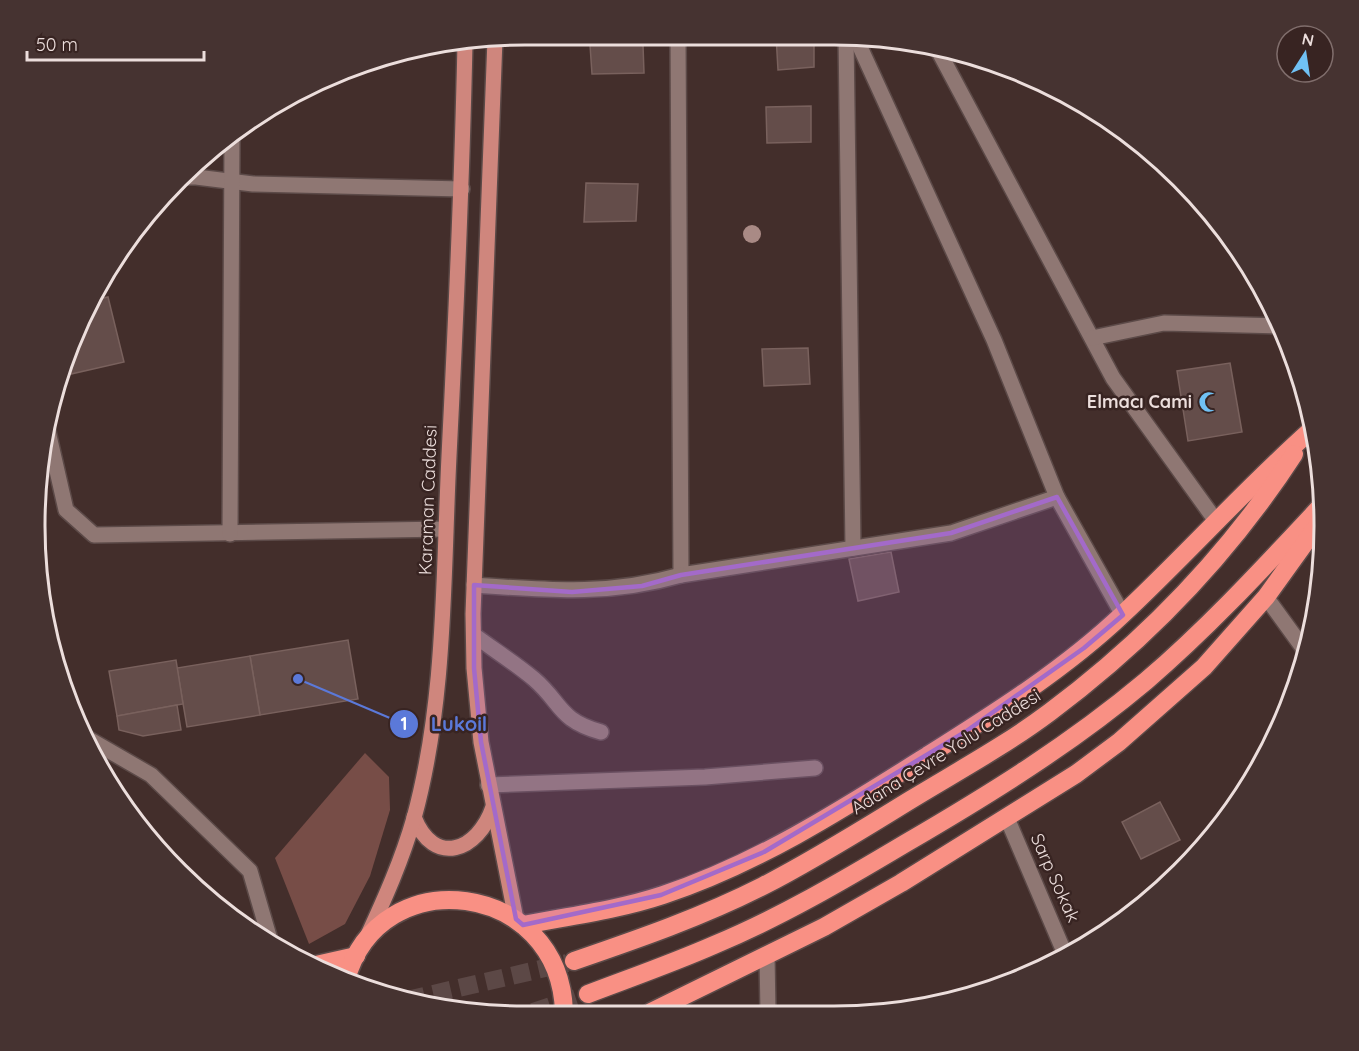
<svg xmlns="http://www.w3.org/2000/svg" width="1359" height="1051" viewBox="0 0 1359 1051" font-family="Quicksand,sans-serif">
  <rect width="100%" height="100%" fill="#432e2b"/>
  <!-- green -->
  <polygon fill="#774d47" points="365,753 389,777 390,810 370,876 345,924 309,944 275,858"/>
  <!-- building -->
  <g fill="#644d4a" stroke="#79615d" stroke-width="1.5">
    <polygon points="776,35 814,35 814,67 778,70"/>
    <polygon points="590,45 643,45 644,73 592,74"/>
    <polygon points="811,106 811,142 767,143 766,107"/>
    <polygon points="586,183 638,184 636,221 584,222"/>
    <polygon points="108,297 124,362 71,374 67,360 91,301"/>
    <polygon points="808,348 810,384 764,386 762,349"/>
    <polygon points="1230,363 1242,432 1188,441 1177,371"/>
    <polygon points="891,552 899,592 858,601 849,559"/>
    <polygon points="348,640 358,699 260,715 250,656"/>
    <polygon points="250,656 260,715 187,727 177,668"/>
    <polygon points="176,660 183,704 117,716 109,671"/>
    <polygon points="177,705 181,730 143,736 119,730 117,716"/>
    <polygon points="1160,802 1180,840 1141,859 1122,822"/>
  </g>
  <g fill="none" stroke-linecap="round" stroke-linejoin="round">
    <!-- highway-tunnel -->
    <g stroke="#5c4846" stroke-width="18" stroke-dasharray="18 9" stroke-linecap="butt">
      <polyline points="407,1000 567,963"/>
      <polyline points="533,1012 588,994"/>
    </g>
    <!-- minor casing -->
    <g stroke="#5c4a48" stroke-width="18">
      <g id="minor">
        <polyline points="678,35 681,575 951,533 1057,497"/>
        <polyline points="846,35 853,548"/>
        <polyline points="855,36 994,340 1057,497 1123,615"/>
        <polyline points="938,50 1113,378 1216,521"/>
        <polyline points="180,177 196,177 253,184 462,189"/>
        <polyline points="1092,338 1164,323 1281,326"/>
        <polyline points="47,427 66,510 94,535 445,529"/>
        <polyline points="230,534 232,137"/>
        <path d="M474,585c74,5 134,11 207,-10"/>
        <polyline points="1266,597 1306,652"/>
        <path d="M474,635c20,15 41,28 60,44 28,24 24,41 67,53"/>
        <polyline points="87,738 151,775 250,871 271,943"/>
        <polyline points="488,785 705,777 815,768"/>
        <polyline points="1007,818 1065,954"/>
        <polyline points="767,956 768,1012"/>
      </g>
    </g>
    <!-- major casing -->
    <g stroke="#5c4a48" stroke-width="18">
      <g id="major">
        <polyline points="495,39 473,614 474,668 481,742 516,919"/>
        <path d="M414,817c20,51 64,34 79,-10"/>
        <path d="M367,937c18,-39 35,-77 47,-119 32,-117 29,-241 35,-362 7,-138 13,-275 16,-413"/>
      </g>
    </g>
    <!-- highway casing -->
    <g stroke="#5c4a48" stroke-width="21">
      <g id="highway">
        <path d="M523,925c47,-9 95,-15 140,-30 94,-31 180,-86 264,-139 68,-43 138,-87 196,-142 64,-60 122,-125 187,-183"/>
        <path d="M574,961c64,-22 128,-44 189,-75 51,-26 100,-57 149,-87 46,-28 94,-54 138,-87 95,-71 179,-158 244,-258"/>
        <polyline points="316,965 356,956"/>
        <path d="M346,980c34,-122 214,-99 218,32"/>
        <path d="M588,994c42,-16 85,-31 126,-49 67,-28 130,-65 192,-102 84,-49 165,-99 240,-162 63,-54 119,-115 176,-176"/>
        <polyline points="651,1012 824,927 901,883 1076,774 1119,742 1204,667 1266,597 1320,522"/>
      </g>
    </g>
    <!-- minor -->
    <use href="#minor" stroke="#8f7773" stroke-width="15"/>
    <!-- major -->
    <use href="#major" stroke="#cf867d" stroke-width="15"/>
    <!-- highway -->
    <use href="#highway" stroke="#f99084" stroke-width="18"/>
  </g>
  <!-- trees -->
  <circle fill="#a98a85" cx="752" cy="234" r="9"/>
  <!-- marked area -->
  <path fill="#a36ac9" fill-opacity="0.2" stroke="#a36ac9" stroke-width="4.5" stroke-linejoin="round" d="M1057,497l66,118 -39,33 -119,84 -201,120 -103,43 -138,30 -7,-6 -35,-177 -7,-74v-83l98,7 70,-6 39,-11 270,-42z"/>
  <!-- icons -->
  <defs>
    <g id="mosque-bare" transform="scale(1.62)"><path d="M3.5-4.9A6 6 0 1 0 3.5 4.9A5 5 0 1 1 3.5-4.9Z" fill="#70c1f4" stroke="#382422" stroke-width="2.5" paint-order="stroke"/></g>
  </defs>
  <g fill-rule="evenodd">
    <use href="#mosque-bare" x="1209" y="402"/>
  </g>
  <g text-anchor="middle" stroke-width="5" stroke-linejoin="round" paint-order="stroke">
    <!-- poi labels -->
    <g font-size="18" font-weight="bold" fill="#ecdedc" stroke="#382422" text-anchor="end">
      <text x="1192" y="408">Elmacı Cami</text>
    </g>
    <!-- street labels -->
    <g font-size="18" fill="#ecdedc" stroke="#382422">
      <text transform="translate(428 500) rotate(-88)" y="6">Karaman Caddesi</text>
      <text transform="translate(946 752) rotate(-32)" y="6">Adana Çevre Yolu Caddesi</text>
      <text transform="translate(1055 878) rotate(66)" y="6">Sarp Sokak</text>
    </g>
  </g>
  <!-- crop -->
  <path d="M0 0H1359V1051H0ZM525 45H834A480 480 0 0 1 1314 525V526A480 480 0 0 1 834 1006H525A480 480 0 0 1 45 526V525A480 480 0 0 1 525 45Z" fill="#463331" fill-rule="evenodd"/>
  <path fill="none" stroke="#ecdedc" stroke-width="3" d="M525 45H834A480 480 0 0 1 1314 525V526A480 480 0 0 1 834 1006H525A480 480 0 0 1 45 526V525A480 480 0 0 1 525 45Z"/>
  <!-- callouts -->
  <path fill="none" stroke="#5b79d9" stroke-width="2" d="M298 679L404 724"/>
  <g fill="#5b79d9" stroke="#382422" stroke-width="2">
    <circle cx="298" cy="679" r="6"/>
    <circle cx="404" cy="724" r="15"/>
  </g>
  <g font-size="18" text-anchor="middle" font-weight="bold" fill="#fff">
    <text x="404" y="730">1</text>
  </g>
  <g font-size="20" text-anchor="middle" font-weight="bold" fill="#5b79d9" stroke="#382422" stroke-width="5" stroke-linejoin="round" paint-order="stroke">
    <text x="459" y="731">Lukoil</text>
  </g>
  <!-- north arrow -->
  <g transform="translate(1305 54) rotate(12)"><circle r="28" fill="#382422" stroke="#806e6c" stroke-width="1.5"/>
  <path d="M0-4.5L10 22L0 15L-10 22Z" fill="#70c1f4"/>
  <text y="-9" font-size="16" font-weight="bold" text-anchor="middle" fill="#ecdedc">N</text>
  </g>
  <!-- scale -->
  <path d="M27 51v9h177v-9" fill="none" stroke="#ecdedc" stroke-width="3"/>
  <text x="36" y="51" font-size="18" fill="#ecdedc" stroke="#382422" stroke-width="4.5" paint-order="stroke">50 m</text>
</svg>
